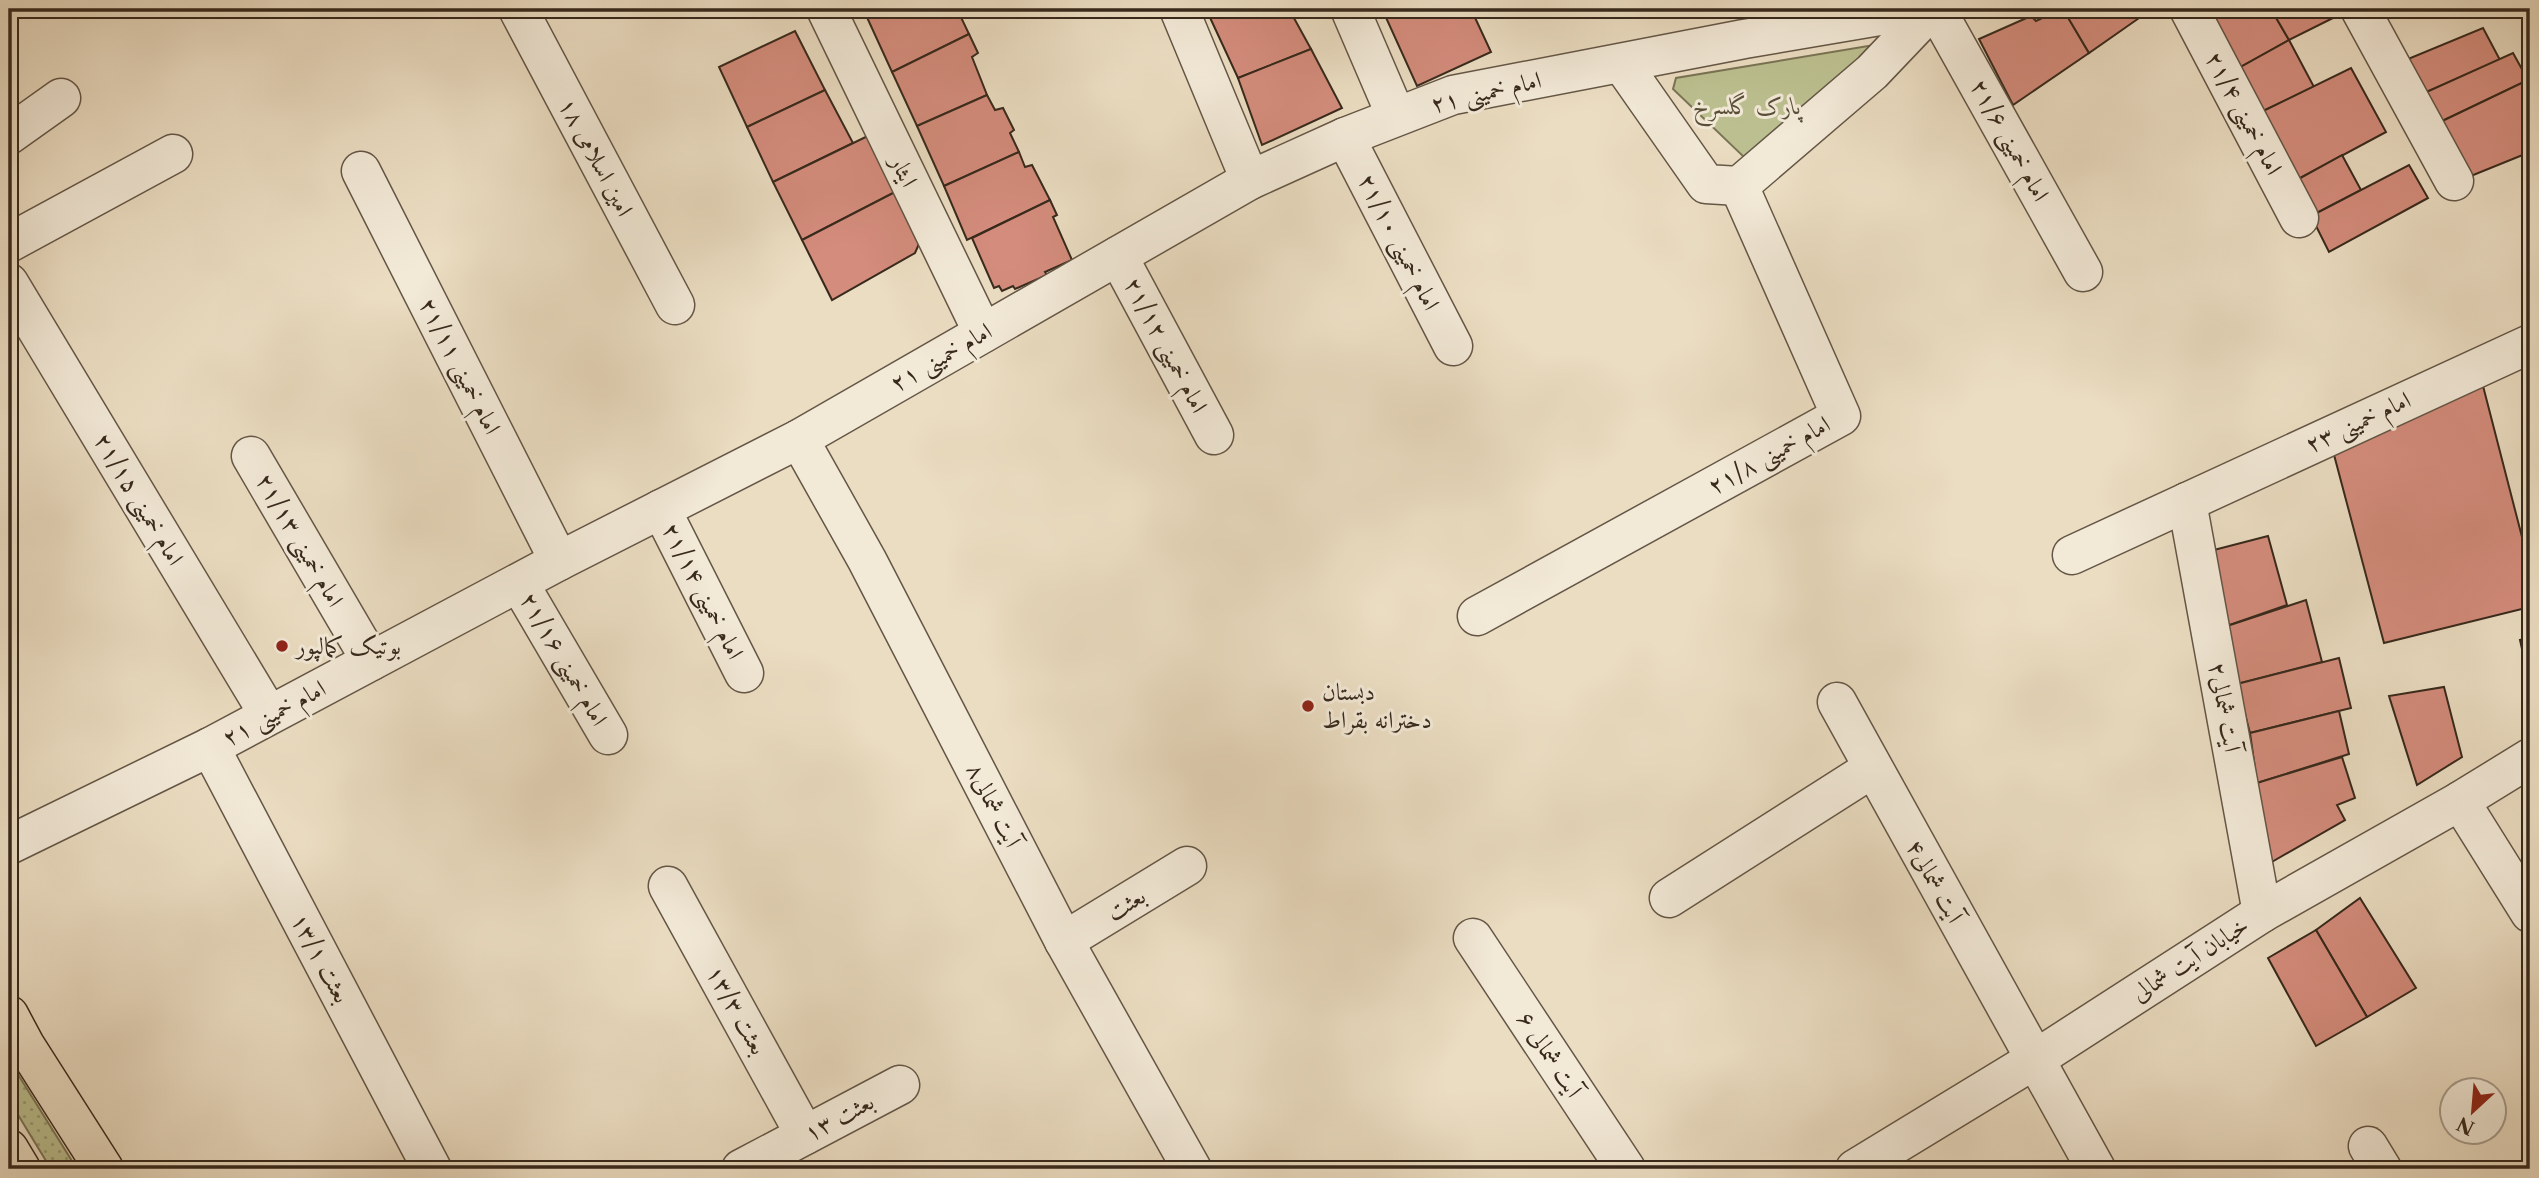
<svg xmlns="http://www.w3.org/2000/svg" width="2539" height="1178" viewBox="0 0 2539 1178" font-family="'Libre Caslon Text',Amiri,serif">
  <defs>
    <pattern id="grass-dots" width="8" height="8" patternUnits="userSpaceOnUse" patternTransform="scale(1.75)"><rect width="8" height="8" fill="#bcc090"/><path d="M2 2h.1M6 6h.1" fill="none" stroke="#9a9c75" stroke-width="1.8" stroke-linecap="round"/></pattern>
  </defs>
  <rect width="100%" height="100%" fill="#ebddc2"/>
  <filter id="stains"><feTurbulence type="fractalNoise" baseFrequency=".00286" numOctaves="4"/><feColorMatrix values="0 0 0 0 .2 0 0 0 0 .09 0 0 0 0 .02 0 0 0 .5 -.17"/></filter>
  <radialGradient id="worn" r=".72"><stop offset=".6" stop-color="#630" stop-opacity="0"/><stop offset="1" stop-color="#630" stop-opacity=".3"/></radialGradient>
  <!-- grass -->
  <polygon fill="url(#grass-dots)" stroke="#7a7456" stroke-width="2" points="9,1060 77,1169 51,1169 9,1100"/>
  <!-- park -->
  <polygon fill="#bcc090" stroke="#7a7456" stroke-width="2" points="1874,45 1747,160 1673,89 1676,78"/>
  <!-- building -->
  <g fill="#d48c7c" stroke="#37291c" stroke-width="2">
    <polygon points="852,9 875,9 857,17"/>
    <polygon points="875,9 952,9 953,11 958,11 969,34 892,72 865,13"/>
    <polygon points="1206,9 1289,9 1311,49 1238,78"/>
    <polygon points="1387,9 1471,9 1491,52 1417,86 1383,11"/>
    <polygon points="2061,9 2063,9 2089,53 2013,105 1979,39 2031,16 2036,21"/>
    <polygon points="2063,9 2139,9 2142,16 2089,53"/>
    <polygon points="2209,9 2271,9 2289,40 2237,69"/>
    <polygon points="2271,9 2343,9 2345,12 2289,40"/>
    <polygon points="2483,28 2500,60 2422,94 2408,59"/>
    <polygon points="795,31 825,90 747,127 719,67"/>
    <polygon points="969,34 978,53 972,57 987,95 917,126 892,72"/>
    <polygon points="2289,40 2314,87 2259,113 2237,69"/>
    <polygon points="1311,49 1342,108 1262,145 1238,78"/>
    <polygon points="2513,53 2528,80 2436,124 2422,94"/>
    <polygon points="2351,68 2386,132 2293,182 2259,113"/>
    <polygon points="2530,79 2530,152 2466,178 2436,124"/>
    <polygon points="825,90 853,143 773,182 747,127"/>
    <polygon points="987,95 995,110 1003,108 1014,130 1010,133 1019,152 944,186 917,126"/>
    <polygon points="876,132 895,192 802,240 773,182"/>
    <polygon points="1019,152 1025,167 1032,165 1050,200 967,240 944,186"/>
    <polygon points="2342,155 2361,190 2311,216 2293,182"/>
    <polygon points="2409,165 2428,198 2329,252 2311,216"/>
    <polygon points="895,192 922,237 915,253 832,300 802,240"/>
    <polygon points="1050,200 1057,215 1053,217 1072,260 1045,272 1047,275 1015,289 1013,286 1002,291 999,286 994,288 972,238"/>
    <polygon points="2482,382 2530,568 2530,607 2384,643 2333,451"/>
    <polygon points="2268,536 2287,605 2221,628 2210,551"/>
    <polygon points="2306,600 2322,662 2237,684 2221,628"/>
    <polygon points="2530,637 2530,685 2520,640"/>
    <polygon points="2339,658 2351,708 2250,733 2237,684"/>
    <polygon points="2444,687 2462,757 2417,785 2389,696"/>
    <polygon points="2339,711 2349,754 2257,783 2250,733"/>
    <polygon points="2342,757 2355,798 2337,805 2345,820 2270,863 2257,783"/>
    <polygon points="2360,898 2416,988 2367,1017 2316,930"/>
    <polygon points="2316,930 2367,1017 2316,1046 2268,958"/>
  </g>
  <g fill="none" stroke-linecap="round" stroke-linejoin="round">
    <!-- minor casing -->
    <g stroke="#645646" stroke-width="41">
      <g id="minor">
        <polyline points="518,9 675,305"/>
        <polyline points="826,9 983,333"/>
        <polyline points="1179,9 1250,180"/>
        <polyline points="1350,9 1396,116"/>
        <polyline points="1936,9 2083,272"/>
        <polyline points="2189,9 2299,218"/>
        <polyline points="2360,9 2454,181"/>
        <polyline points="1622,64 1706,184 1739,186 1872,72 1932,9"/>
        <polyline points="9,135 61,98"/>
        <polyline points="1345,137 1453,346"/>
        <polyline points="361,171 559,561"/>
        <polyline points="9,243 173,154"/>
        <polyline points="1118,256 1214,435"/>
        <polyline points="9,283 269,715"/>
        <polyline points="799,439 867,560 1064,941 1192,1169"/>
        <polyline points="251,456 371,661"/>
        <polyline points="2187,502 2262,913"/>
        <polyline points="661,509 744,673"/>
        <polyline points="2072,555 2530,344"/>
        <polyline points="519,583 608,735"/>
        <polyline points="1477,616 1841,416 1739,186"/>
        <polyline points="1837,702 2096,1169"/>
        <polyline points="210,747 432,1169"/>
        <polyline points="2460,801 2530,913"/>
        <polyline points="9,845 210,747 559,561 799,439 1250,180 1345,137 1453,95 1744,39 1921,9"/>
        <polyline points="668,886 805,1135"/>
        <polyline points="1669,898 1873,768"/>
        <polyline points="1473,938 1626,1169"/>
        <polyline points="1064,941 1187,866"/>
        <polyline points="2368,1146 2382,1169"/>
        <polyline points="741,1169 900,1085"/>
        <polyline points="1855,1169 2034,1060 2262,913 2460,801 2530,758"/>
      </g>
    </g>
    <!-- major casing -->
    <g stroke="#37291c" stroke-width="41">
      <g id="major">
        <polyline points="9,1015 25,1045 104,1169"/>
        <polyline points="9,1149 21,1169"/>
      </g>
    </g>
    <!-- minor -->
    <use href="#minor" stroke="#f2e9d7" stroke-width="38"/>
    <!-- major -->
    <use href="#major" stroke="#ebddc2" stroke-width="38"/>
  </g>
  <!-- markers -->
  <g fill="#8f2418" stroke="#f2e9d7" stroke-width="2.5">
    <circle cx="282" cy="646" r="7"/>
    <circle cx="1308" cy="706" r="7"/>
  </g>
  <g text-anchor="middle" stroke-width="6" stroke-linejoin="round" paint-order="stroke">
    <!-- street labels -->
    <g font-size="24" fill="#37291c" stroke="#f2e9d7">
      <text transform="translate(1486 92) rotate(-13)" y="8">امام خمینی ۲۱</text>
      <text transform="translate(2244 113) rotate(62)" y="8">امام خمینی ۲۱/۴</text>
      <text transform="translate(2010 140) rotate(61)" y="8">امام خمینی ۲۱/۶</text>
      <text transform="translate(596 157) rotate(62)" y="8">امین اسلامی ۱۸</text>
      <text transform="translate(904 171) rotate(64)" y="8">ایثار</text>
      <text transform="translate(1399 242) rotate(63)" y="8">امام خمینی ۲۱/۱۰</text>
      <text transform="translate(1166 345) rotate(62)" y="8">امام خمینی ۲۱/۱۲</text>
      <text transform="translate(941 357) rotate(-30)" y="8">امام خمینی ۲۱</text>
      <text transform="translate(460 366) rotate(63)" y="8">امام خمینی ۲۱/۱۱</text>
      <text transform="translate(2358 422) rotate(-25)" y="8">امام خمینی ۲۳</text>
      <text transform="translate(1769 455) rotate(-29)" y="8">امام خمینی ۲۱/۸</text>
      <text transform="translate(139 499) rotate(59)" y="8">امام خمینی ۲۱/۱۵</text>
      <text transform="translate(300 540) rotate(60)" y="8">امام خمینی ۲۱/۱۳</text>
      <text transform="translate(703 591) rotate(63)" y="8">امام خمینی ۲۱/۱۴</text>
      <text transform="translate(564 659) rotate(60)" y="8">امام خمینی ۲۱/۱۶</text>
      <text transform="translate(2225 707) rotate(80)" y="8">آیت شمالی۲</text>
      <text transform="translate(274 713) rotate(-28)" y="8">امام خمینی ۲۱</text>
      <text transform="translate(994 805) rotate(63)" y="8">آیت شمالی۸</text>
      <text transform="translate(1935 881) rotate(61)" y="8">آیت شمالی۴</text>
      <text transform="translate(1126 904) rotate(-31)" y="8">بعثت</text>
      <text transform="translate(321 958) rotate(62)" y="8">بعثت ۱۳/۱</text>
      <text transform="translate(2190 959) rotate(-33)" y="8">خیابان آیت شمالی</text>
      <text transform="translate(737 1010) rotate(61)" y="8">بعثت ۱۳/۳</text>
      <text transform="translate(1550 1054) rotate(57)" y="8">آیت شمالی ۶</text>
      <text transform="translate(839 1117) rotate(-28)" y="8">بعثت ۱۳</text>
    </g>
    <!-- park labels -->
    <g font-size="24" font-style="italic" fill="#584f39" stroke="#f2e9d7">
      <text x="1747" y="114">پارک گلسرخ</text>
    </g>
    <!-- poi labels -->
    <g font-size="24" fill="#37291c" stroke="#f2e9d7" text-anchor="start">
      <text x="296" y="654">بوتیک کمالپور</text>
      <text x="1322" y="700">دبستان<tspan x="1322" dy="28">دخترانه بقراط</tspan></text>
    </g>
  </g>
  <!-- margin -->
  <rect width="2539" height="1178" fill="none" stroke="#ebddc2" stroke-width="35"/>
  <rect x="10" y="10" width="2518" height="1157" fill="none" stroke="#37291c" stroke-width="3.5"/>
  <rect x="18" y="18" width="2504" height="1143" fill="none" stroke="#37291c" stroke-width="2"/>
  <!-- north arrow -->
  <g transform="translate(2473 1111) rotate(206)"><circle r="33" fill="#f2e9d7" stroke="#a79c8c" stroke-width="2"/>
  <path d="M0-5L12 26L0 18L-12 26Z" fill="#8f2418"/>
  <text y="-10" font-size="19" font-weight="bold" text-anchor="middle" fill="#37291c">N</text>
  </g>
  <rect width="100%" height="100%" filter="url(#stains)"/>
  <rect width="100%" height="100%" fill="url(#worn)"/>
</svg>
